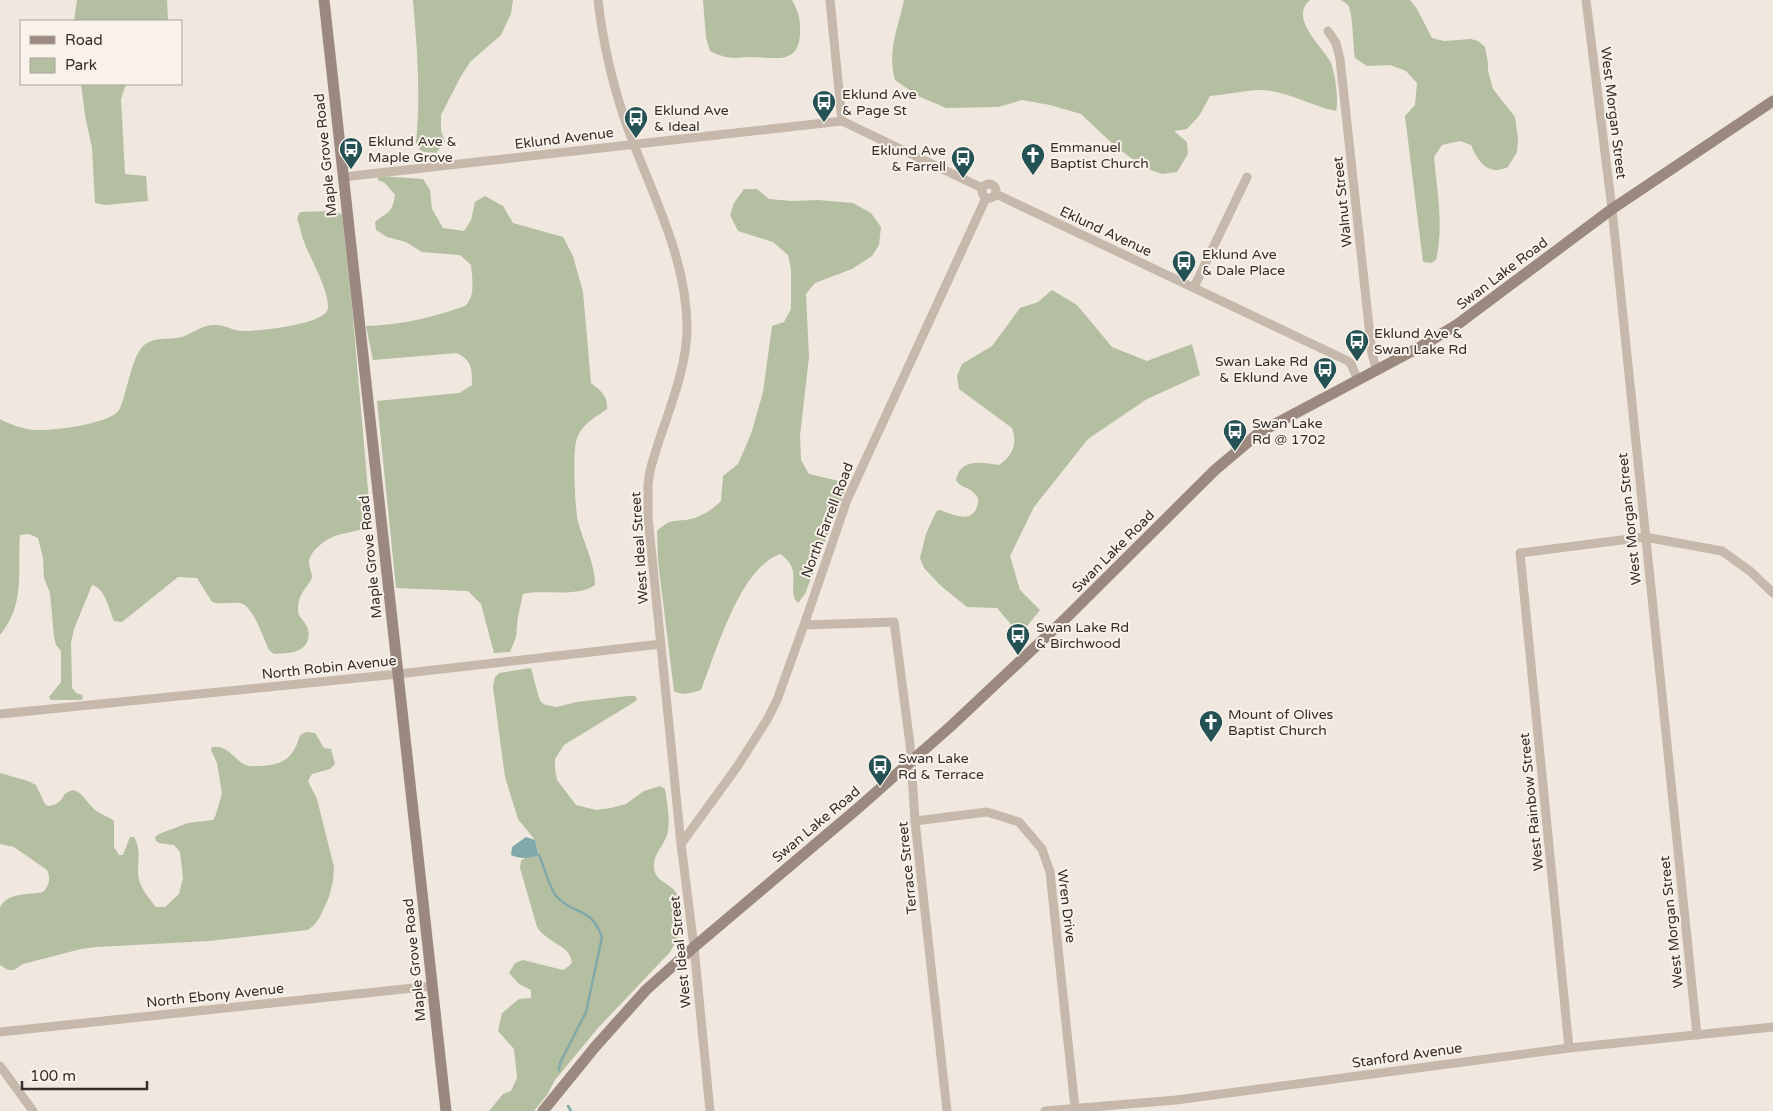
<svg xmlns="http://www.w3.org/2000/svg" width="1773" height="1111" viewBox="0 0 1773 1111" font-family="'Varela Round',sans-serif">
  <rect width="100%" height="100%" fill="#f0e8df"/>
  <!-- green -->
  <g fill="#b4bea1">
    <polygon points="77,0 167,0 168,21 74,21"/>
    <path d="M413,0h100l-2,14 -10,21 -31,27 -10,16 -19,37v16l4,11 -9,11c-10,-1 -16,1 -20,-10 5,-48 1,-95 -3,-143z"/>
    <path d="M703,0h89c6,10 9,21 8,33 -1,33 -26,24 -49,24 -20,1 -22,3 -41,-6l-4,-13z"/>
    <path d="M904,0h406c-21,18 11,45 20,61 5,10 9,39 6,50 -26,-5 -52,-22 -79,-21 -16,1 -32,5 -47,6l-11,20 -12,13 -13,2 13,11 1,12 -11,18 -15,2 -19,-7 -28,-21 -34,-32 -31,-9 -28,-5 -24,7 -52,1 -28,-12 -23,-16c-8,-30 3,-51 9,-80z"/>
    <path d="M1341,0h69l7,9 15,29 12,3 27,-2 7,2 7,6 3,16v8l5,18 22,28 3,22 -1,13 -9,15c-3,1 -8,3 -12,3 -14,-1 -20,-14 -25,-25l-11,-4 -18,4 -8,12c3,34 10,69 2,103l-5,3 -8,-1 -18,-146 10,-11 2,-22 -11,-12 -16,-6 -23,1 -12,-8c-2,-12 -2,-45 -7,-53 -2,-2 -4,-3 -7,-5z"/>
    <polygon points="81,84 126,84 121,99 125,174 146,176 148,201 106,205 95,203 92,148 85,115"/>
    <path d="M378,176l45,3 7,11 2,19 11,19 21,3 7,-11 4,-18 10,-6 18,10 10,17 50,14 10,19 10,36 8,91c10,8 17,13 16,26 -11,8 -25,15 -30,29 -5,12 -2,71 1,84 6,22 17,41 17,63 -19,13 -50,4 -72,9l-5,22 -2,21 -6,15 -16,1 -13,-49 -13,-13 -72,-3 -19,-187 82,-8 13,-8c0,-17 0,-24 -15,-32l-84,7 -7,-34c30,-1 55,-6 84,-15 4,-2 11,-3 15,-5 11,-10 7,-28 6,-41l-11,-10 -38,-3 -16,-10 -19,-5 -11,-7 -1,-8c12,-10 18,-9 20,-27l-10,-12 -7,-3z"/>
    <path d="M744,189h13l12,10 22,2 27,-1 35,3 18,10 10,14 -2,18 -7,11 -20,13 -37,14 -9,11 3,63 -9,79 1,24 8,14 39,9 -43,111 -7,9c-13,-12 7,-33 -18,-49 -41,15 -64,99 -79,136 -9,3 -19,6 -27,1l-16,-130 -1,-30c17,-16 22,-7 40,-14 10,-4 17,-9 24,-16l2,-25 15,-12 13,-30 12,-42 9,-66 12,-4 7,-13v-40l-3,-14 -15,-13 -35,-11 -8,-16 4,-12z"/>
    <path d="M333,211l5,1 4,3 10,92 19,217c-16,12 -34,5 -52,22 -5,4 -9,9 -10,16 0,6 3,10 3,16 -6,11 -14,16 -14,31 -1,7 5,10 8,16 3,4 3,10 2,15 -5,14 -22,13 -34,14l-5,-4c-6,-12 -16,-45 -29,-47 -10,-1 -19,2 -28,-1l-15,-24 -19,-1 -56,45 -8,-1c-5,-11 -8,-32 -22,-36l-18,44 -3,14 1,45 4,5 6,2 1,3 -2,2h-30l-2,-3 12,-15v-31l-5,-6 -2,-8 -4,-44 -6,-15 -1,-20 -5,-20 -9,-4 -9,1c-3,37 6,68 -20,100v-216c9,5 25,11 36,11 17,1 74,-6 83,-20 9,-16 12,-61 30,-68 10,-5 23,-2 33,-5 11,-4 20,-12 32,-12 10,-1 19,6 30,6 15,0 75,-6 83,-20 6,-12 -16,-52 -21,-64 -4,-9 -6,-20 -9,-29l3,-6z"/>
    <path d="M1052,290l25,15 35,42 35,14 45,-17 8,31 -53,24 -59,40 -54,68 -24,49 10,34 20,20 -20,25 -23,-27 -30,-1 -26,-21 -17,-18 -4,-10 6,-24 10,-22 3,-2c12,3 31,15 38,-3 2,-5 2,-10 -3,-14 -5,-6 -14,-5 -18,-13 5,-23 26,-17 43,-15 13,-9 19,-21 13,-37l-53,-39 -2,-13 5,-12 30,-18 28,-38 18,-6z"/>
    <path d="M531,668l8,30 3,5 4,2 11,2 19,-5 52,-6h7l2,3 -1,2 -72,44 -9,14v9l2,12 19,25 20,5 15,-2 15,-4 18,-13 16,-5 5,3c2,14 6,32 2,46 -3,10 -14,20 -13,31 0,15 14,16 21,25 14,18 5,45 -5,61l-72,76 -43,52 -8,15 -13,16h-45l14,-17 8,-3 6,-13 -3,-29 -16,-18 4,-18 17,-14 12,-1v-8l-12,-6 -10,-11 6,-10 8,-3 40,10 6,-4 3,-4c-3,-18 -24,-18 -35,-35l-17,-59 1,-7 4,-3 9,-1 5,-4 -4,-13 -17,-21 -13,-42 -12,-90 2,-10 4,-4z"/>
    <path d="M306,732l9,1 9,15 7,1 4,15 -5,5 -18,5 -4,7 9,18 17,68 -1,14 -4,16 -9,20 -6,8 -6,5 -99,11 -113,6 -15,2 -58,15 -9,6h-6l-8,-5v-58c8,-15 29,-12 43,-15 6,-6 8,-14 4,-22l-33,-23 -14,-3v-71l28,8 8,4 9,19 3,2c17,-2 12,-12 22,-15 8,-4 17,11 21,15 7,8 15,9 23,15v26l5,8h4l7,-18h4c7,11 4,23 4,35 0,14 10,25 18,35h9l14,-13 4,-16 -3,-26 -6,-7 -15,-2 -3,-2 -1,-4 4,-3 29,-11 25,-3 2,-3 7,-23 -5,-31 -6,-13 1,-3c16,-3 22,13 34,18 4,2 10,1 15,1 23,-1 33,-9 39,-31z"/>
  </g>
  <!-- water -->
  <path fill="#81a9aa" d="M526,837l9,3 4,15c-8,4 -20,4 -28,0l1,-8z"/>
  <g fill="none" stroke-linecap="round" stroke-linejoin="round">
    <!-- stream -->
    <g stroke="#81a9aa" stroke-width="2.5">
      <path d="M539,855c5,11 11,34 17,41 18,20 35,10 46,41l-16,75 -26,51 -1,7"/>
      <polyline points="568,1106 571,1111"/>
    </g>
    <!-- street -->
    <g stroke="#c7b8ac" stroke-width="9">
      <path d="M598,0c5,44 15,87 30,129 23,63 58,127 59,196 1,48 -25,99 -37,146l-2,14v32l33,327 13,103 16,164"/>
      <polyline points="830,0 842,121"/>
      <polyline points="1586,0 1612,209 1697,1035"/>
      <polyline points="1328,31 1336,43 1340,59 1372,354 1377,371"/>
      <polyline points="343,177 842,121 982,188"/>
      <circle cx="989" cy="191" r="7"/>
      <polyline points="996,194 1348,361 1351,364 1358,380"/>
      <polyline points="1194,287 1247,177"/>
      <polyline points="804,625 894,622 910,744 915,821 947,1111"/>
      <polyline points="0,714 398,674 661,644"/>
      <polyline points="915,821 987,812 1019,822 1042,849 1050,872 1075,1108"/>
      <polyline points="681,844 737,767 768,718 777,700 804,625 847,500 986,198"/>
      <polyline points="0,1032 432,986"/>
      <polyline points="1569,1048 1520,553 1645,537 1722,551 1750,571 1773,593"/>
      <polyline points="0,1066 33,1111"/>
      <polyline points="1045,1111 1176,1100 1569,1048 1773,1027"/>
    </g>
    <!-- secondary -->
    <g stroke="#9b887e" stroke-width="11">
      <polyline points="324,0 446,1111"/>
      <polyline points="543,1111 595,1047 646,990 694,947 857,809 951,726 1067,617 1215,470 1260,432 1420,347 1458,324 1612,209 1773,101"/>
    </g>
  </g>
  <!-- icons -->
  <defs>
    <g id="bus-pin" transform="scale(1.25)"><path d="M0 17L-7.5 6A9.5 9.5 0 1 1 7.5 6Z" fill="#245153" stroke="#f8f2eb"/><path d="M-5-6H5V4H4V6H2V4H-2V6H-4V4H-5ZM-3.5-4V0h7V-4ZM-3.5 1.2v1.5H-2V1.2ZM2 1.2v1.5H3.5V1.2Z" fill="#fff"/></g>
    <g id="church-pin" transform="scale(1.25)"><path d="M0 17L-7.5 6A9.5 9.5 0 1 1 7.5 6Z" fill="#245153" stroke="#f8f2eb"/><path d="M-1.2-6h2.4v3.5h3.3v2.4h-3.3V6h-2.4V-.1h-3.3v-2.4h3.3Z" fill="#fff"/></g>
  </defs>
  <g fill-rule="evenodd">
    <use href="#bus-pin" x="824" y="102"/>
    <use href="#bus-pin" x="636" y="118"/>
    <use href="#bus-pin" x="351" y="149"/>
    <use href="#church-pin" x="1033" y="155"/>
    <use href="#bus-pin" x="963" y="158"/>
    <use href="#bus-pin" x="1184" y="262"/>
    <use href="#bus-pin" x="1357" y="341"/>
    <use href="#bus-pin" x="1325" y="369"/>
    <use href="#bus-pin" x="1235" y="431"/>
    <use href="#bus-pin" x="1018" y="635"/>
    <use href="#church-pin" x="1211" y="722"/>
    <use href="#bus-pin" x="880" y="766"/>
  </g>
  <g text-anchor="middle" stroke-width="4" stroke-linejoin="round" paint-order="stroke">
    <!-- poi labels -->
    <g font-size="14" fill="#362e2a" stroke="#f8f2eb" text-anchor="start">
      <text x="842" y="99">Eklund Ave<tspan x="842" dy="16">&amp; Page St</tspan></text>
      <text x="654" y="115">Eklund Ave<tspan x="654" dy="16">&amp; Ideal</tspan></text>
      <text x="368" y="146">Eklund Ave &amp;<tspan x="368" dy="16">Maple Grove</tspan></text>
      <text x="1050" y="152">Emmanuel<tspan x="1050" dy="16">Baptist Church</tspan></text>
      <text x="946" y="155" text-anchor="end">Eklund Ave<tspan x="946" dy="16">&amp; Farrell</tspan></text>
      <text x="1202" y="259">Eklund Ave<tspan x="1202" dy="16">&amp; Dale Place</tspan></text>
      <text x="1374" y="338">Eklund Ave &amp;<tspan x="1374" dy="16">Swan Lake Rd</tspan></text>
      <text x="1308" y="366" text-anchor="end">Swan Lake Rd<tspan x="1308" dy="16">&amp; Eklund Ave</tspan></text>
      <text x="1252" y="428">Swan Lake<tspan x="1252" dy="16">Rd @ 1702</tspan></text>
      <text x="1036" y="632">Swan Lake Rd<tspan x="1036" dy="16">&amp; Birchwood</tspan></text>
      <text x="1228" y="719">Mount of Olives<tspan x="1228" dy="16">Baptist Church</tspan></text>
      <text x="898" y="763">Swan Lake<tspan x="898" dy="16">Rd &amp; Terrace</tspan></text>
    </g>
    <!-- street labels -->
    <g font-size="14" fill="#362e2a" stroke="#f8f2eb">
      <text transform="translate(1614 113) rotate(83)" y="5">West Morgan Street</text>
      <text transform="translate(564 138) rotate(-7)" y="5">Eklund Avenue</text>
      <text transform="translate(325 155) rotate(-96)" y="5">Maple Grove Road</text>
      <text transform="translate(1342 202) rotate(-96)" y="5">Walnut Street</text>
      <text transform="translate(1106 231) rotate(25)" y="5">Eklund Avenue</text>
      <text transform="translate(1502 273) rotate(-37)" y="5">Swan Lake Road</text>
      <text transform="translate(1629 519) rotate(-96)" y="5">West Morgan Street</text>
      <text transform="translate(827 520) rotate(-69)" y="5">North Farrell Road</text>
      <text transform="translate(639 548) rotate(-94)" y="5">West Ideal Street</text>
      <text transform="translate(1113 551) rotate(-45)" y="5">Swan Lake Road</text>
      <text transform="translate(370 557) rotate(-96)" y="5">Maple Grove Road</text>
      <text transform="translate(329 667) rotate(-6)" y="5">North Robin Avenue</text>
      <text transform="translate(1531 802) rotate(-96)" y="5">West Rainbow Street</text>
      <text transform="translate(816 824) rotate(-40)" y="5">Swan Lake Road</text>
      <text transform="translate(907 868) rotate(-96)" y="5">Terrace Street</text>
      <text transform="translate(1067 906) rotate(83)" y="5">Wren Drive</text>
      <text transform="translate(1671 922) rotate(-96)" y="5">West Morgan Street</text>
      <text transform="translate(680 952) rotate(-96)" y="5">West Ideal Street</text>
      <text transform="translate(414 960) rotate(-96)" y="5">Maple Grove Road</text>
      <text transform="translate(215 995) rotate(-6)" y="5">North Ebony Avenue</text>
      <text transform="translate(1407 1055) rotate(-8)" y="5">Stanford Avenue</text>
    </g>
  </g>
  <!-- legend -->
  <rect x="20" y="20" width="162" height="65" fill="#f8f2eb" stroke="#aaa49e"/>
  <rect x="30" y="36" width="25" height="8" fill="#9b887e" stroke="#aaa49e"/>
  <text x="65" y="45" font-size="15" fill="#362e2a">Road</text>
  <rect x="30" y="58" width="25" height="15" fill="#b4bea1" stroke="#aaa49e"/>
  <text x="65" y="70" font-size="15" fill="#362e2a">Park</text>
  <!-- scale -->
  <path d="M22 1081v8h125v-8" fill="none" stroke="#362e2a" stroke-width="2.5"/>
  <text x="30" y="1081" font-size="15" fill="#362e2a" stroke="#f8f2eb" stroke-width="4" paint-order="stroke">100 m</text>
</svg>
